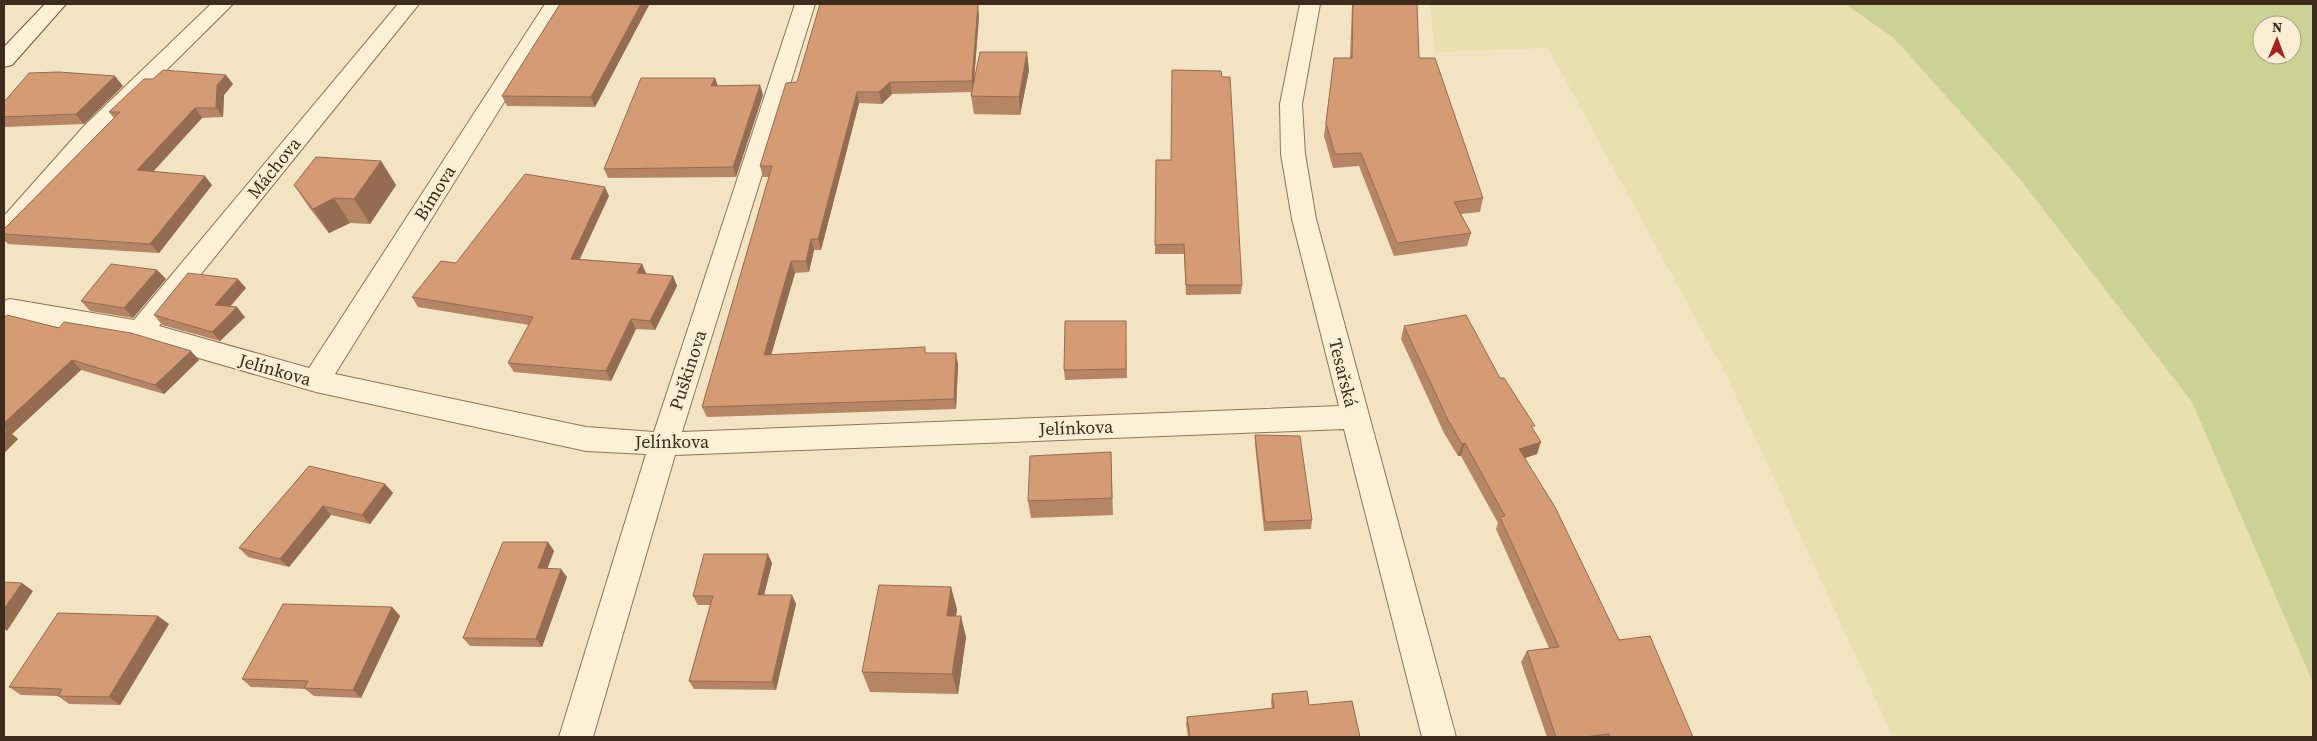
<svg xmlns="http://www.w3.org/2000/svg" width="2317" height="741" viewBox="0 0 2317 741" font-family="'Source Serif 4',serif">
  <rect width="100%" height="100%" fill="#f2e3c2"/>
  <!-- farmland -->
  <polygon fill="#e9dfaf" points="1430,4 1845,4 1894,38 2019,178 2192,402 2313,683 2313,737 1893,737 1726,374 1548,48 1435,52"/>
  <!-- green -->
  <path fill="#cbd295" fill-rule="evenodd" d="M1845,4h468v679l-121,-281 -173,-224 -125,-140zM2262,25h30v30h-30z"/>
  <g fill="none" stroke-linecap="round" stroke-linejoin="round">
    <!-- minor casing -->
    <g stroke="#8e7457" stroke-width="2">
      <g id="minor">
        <polygon points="211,4 233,4 100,136 13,238 4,241 4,216 84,126"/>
        <polygon points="398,4 419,4 159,326 309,368 545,4 565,4 335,374 586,427 654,432 795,4 815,4 682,432 1339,406 1292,219 1281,154 1280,104 1300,4 1320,4 1302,104 1305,154 1316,219 1456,737 1422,737 1344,429 675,455 593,737 559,737 646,454 586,451 316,392 140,341 10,319 4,321 4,301 10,299 134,320"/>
      </g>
    </g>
    <!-- secondary casing -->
    <g stroke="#70553b" stroke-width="2">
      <polygon id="secondary" points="45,4 66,4 12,65 4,67 4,47"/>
    </g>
    <!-- minor -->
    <use href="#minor" fill="#fcf0d7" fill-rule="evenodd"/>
    <!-- secondary -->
    <use href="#secondary" fill="#fcf0d7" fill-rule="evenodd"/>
  </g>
  <!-- wall -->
  <g fill="#b68565">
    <polygon points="560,4 649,4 649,5 595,107 507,106 502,96"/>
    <polygon points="820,4 972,4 979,16 974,82 1029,70 1020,115 974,114 971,96 972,92 892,94 882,104 859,103 821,250 814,250 809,272 795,273 771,355 927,353 958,364 956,409 707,417 702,407 769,177 763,177 760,166 797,82"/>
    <polygon points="1352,4 1417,4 1419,58 1483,198 1480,212 1461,214 1471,233 1467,246 1394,256 1359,166 1333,168 1324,136 1334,58 1350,58"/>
    <polygon points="715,78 718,86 760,85 763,95 736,177 608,178 604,169"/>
    <polygon points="233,84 224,95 223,117 202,118 153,172 212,185 159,253 8,244 4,239 4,229 114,118 109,112"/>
    <polygon points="123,86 84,124 4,127 4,102"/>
    <polygon points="1156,160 1242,285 1241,294 1186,295 1184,254 1155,254"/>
    <polygon points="381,161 396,185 370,224 350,223 329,233 311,210 294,185"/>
    <polygon points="609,196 580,259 642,264 646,274 673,276 677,286 655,330 636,329 611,381 514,372 508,363 529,325 418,307 412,297 456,263"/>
    <polygon points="157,270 166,279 133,318 90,311 81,301"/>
    <polygon points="246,288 230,307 245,317 220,341 162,325 154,315"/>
    <polygon points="1126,321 1127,378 1065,380 1064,370"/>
    <polygon points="1404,326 1500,378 1533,429 1537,454 1525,458 1619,640 1693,737 1547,737 1521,662 1527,651 1549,648 1496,529 1498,523 1461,456 1458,456 1444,433 1401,339"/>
    <polygon points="59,328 199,360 164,394 81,370 12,434 18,439 4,453"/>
    <polygon points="1255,435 1312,520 1311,529 1264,531 1255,444"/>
    <polygon points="1111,452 1113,515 1031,518 1028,501"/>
    <polygon points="309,466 385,484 393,493 370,524 331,515 289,567 248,557 239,548"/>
    <polygon points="548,542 554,551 547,569 567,577 542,647 470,646 463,638"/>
    <polygon points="772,563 764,595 796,604 776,690 694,689 689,681 710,605 698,605 693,596"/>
    <polygon points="392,607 400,616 361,698 314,696 305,689 251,687 242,679"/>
    <polygon points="957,609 956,616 966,637 958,694 870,692 862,672"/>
    <polygon points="169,624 120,705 69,704 58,696 21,695 9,687"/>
    <polygon points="1272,694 1309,705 1360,737 1188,737 1186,724 1187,717 1272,709 1271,702"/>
  </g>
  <!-- shaded-wall -->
  <g fill="#946c52">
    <polygon points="641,4 649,4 649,5 595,107 591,97"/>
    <polygon points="978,4 979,16 973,92 972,81"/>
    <polygon points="1027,52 1029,70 1020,115 1019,97"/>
    <polygon points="226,75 233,84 224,95 223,117 216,108 217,85"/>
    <polygon points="115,76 123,86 84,124 76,114"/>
    <polygon points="715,78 718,87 711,86"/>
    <polygon points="890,82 892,94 882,104 879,92"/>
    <polygon points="760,85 763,95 736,177 733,167"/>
    <polygon points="857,92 859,103 821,250 818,239"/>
    <polygon points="195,108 202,118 145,180 137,170"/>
    <polygon points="381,161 396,185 370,224 354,199"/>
    <polygon points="205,176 212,185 159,253 150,244"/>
    <polygon points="605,187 609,196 575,268 571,259"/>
    <polygon points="334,198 350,223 329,233 313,209"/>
    <polygon points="811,239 814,250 809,272 806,261"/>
    <polygon points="791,261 795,273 768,366 764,355"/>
    <polygon points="642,264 646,273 641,283 637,273"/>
    <polygon points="157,270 166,279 133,318 124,308"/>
    <polygon points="673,276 677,286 655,330 650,321"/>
    <polygon points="238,279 246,288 223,314 215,305"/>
    <polygon points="237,307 245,317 220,341 212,332"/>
    <polygon points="631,319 636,329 611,381 606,371"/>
    <polygon points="191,351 199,360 164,394 155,385"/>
    <polygon points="956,353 958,364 956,409 954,399"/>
    <polygon points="72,360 81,370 12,434 18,439 4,453 4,423"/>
    <polygon points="1541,442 1537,454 1515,461 1519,449"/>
    <polygon points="1465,443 1461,456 1458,456 1462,444"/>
    <polygon points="385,484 393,493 370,524 362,515"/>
    <polygon points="323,506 331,515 289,567 280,559"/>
    <polygon points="548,542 554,551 544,577 538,568"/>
    <polygon points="768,554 772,563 762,603 758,595"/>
    <polygon points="561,569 567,577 542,647 536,639"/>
    <polygon points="22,583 33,591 7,631 4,628 4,609"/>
    <polygon points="951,587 957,609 953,637 947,616"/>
    <polygon points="792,595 796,604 776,690 772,682"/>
    <polygon points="392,607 400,616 361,698 353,690"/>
    <polygon points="158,616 169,624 120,705 109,697"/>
    <polygon points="961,616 966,637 958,694 952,674"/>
  </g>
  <!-- building -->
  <g fill="#d49b75" stroke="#946c52">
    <polygon points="560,4 641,4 591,97 502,96"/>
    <polygon points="820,4 978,4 972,81 890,82 879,92 857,92 818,239 811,239 806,261 791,261 764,355 925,347 925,353 956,353 954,399 702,407 772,166 760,166 786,83 797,82"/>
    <polygon points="1353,4 1417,4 1419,58 1435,58 1483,198 1454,202 1471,233 1397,243 1361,153 1335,154 1326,123 1334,58 1352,58"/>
    <polygon points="980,52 1027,52 1019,97 971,96"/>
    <polygon points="163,70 226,75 217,85 216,108 195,108 137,170 205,176 150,244 4,234 4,229 120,112 109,112 144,79 153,79"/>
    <polygon points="1172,70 1221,71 1222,77 1230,77 1242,285 1186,285 1184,244 1155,245 1156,160 1171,160"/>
    <polygon points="59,72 115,76 76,114 4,117 4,102 29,73"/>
    <polygon points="641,78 715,78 711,86 760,85 733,167 604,169"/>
    <polygon points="316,157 381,161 354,199 334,198 313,209 294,185"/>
    <polygon points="525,174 605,187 571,259 642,264 637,273 673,276 650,321 631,319 606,371 508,363 533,317 412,297 441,261 456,263"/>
    <polygon points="111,264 157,270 124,308 81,301"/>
    <polygon points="188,273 238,279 215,305 237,307 212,332 154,315"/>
    <polygon points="7,315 59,328 64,322 131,333 191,351 155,385 72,360 4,423 4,318"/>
    <polygon points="1466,315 1500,378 1504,378 1535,426 1531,426 1541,442 1519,449 1555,507 1619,640 1650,636 1693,737 1610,737 1609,734 1585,737 1556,737 1527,651 1559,647 1500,517 1505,516 1465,443 1462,444 1448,420 1404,326"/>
    <polygon points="1065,321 1126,321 1126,369 1064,370"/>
    <polygon points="4,429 7,430 4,433"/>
    <polygon points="1255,435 1300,436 1312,520 1265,522"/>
    <polygon points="1111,452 1112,498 1028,501 1030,456"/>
    <polygon points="309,466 385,484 362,515 323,506 280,559 239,548"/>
    <polygon points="503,542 548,542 538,568 561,569 536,639 463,638"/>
    <polygon points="704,554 768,554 758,595 792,595 772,682 689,681 713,596 693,596"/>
    <polygon points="4,582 22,583 4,609"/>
    <polygon points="879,585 951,587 947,616 961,616 952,674 862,672"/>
    <polygon points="283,604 392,607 353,690 304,688 308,681 242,679"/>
    <polygon points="58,613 158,616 109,697 58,696 62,689 9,687"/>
    <polygon points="1307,691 1309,705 1352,701 1360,737 1190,737 1187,717 1274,708 1272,694"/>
  </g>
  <g text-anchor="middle" stroke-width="4.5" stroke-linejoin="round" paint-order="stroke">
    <!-- street labels -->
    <g font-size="18" fill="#3d2c1d" stroke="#f9edd3">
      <text transform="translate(274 168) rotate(-51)" y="6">Máchova</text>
      <text transform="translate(435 193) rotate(-58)" y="6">Bímova</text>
      <text transform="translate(275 370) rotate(16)" y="6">Jelínkova</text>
      <text transform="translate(688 370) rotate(-72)" y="6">Puškinova</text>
      <text transform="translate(1343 373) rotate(76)" y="6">Tesařská</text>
      <text transform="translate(1076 428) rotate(-2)" y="6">Jelínkova</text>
      <text x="672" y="448">Jelínkova</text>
    </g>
  </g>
  <!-- border -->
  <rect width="2317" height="741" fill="none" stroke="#3d2c1d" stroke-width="10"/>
  <!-- north arrow -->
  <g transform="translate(2277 40) rotate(1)"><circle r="24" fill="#f9edd3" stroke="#aea08a"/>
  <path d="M0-4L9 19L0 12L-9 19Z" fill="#a32224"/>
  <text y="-8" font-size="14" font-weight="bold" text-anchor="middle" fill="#3d2c1d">N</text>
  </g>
</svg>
